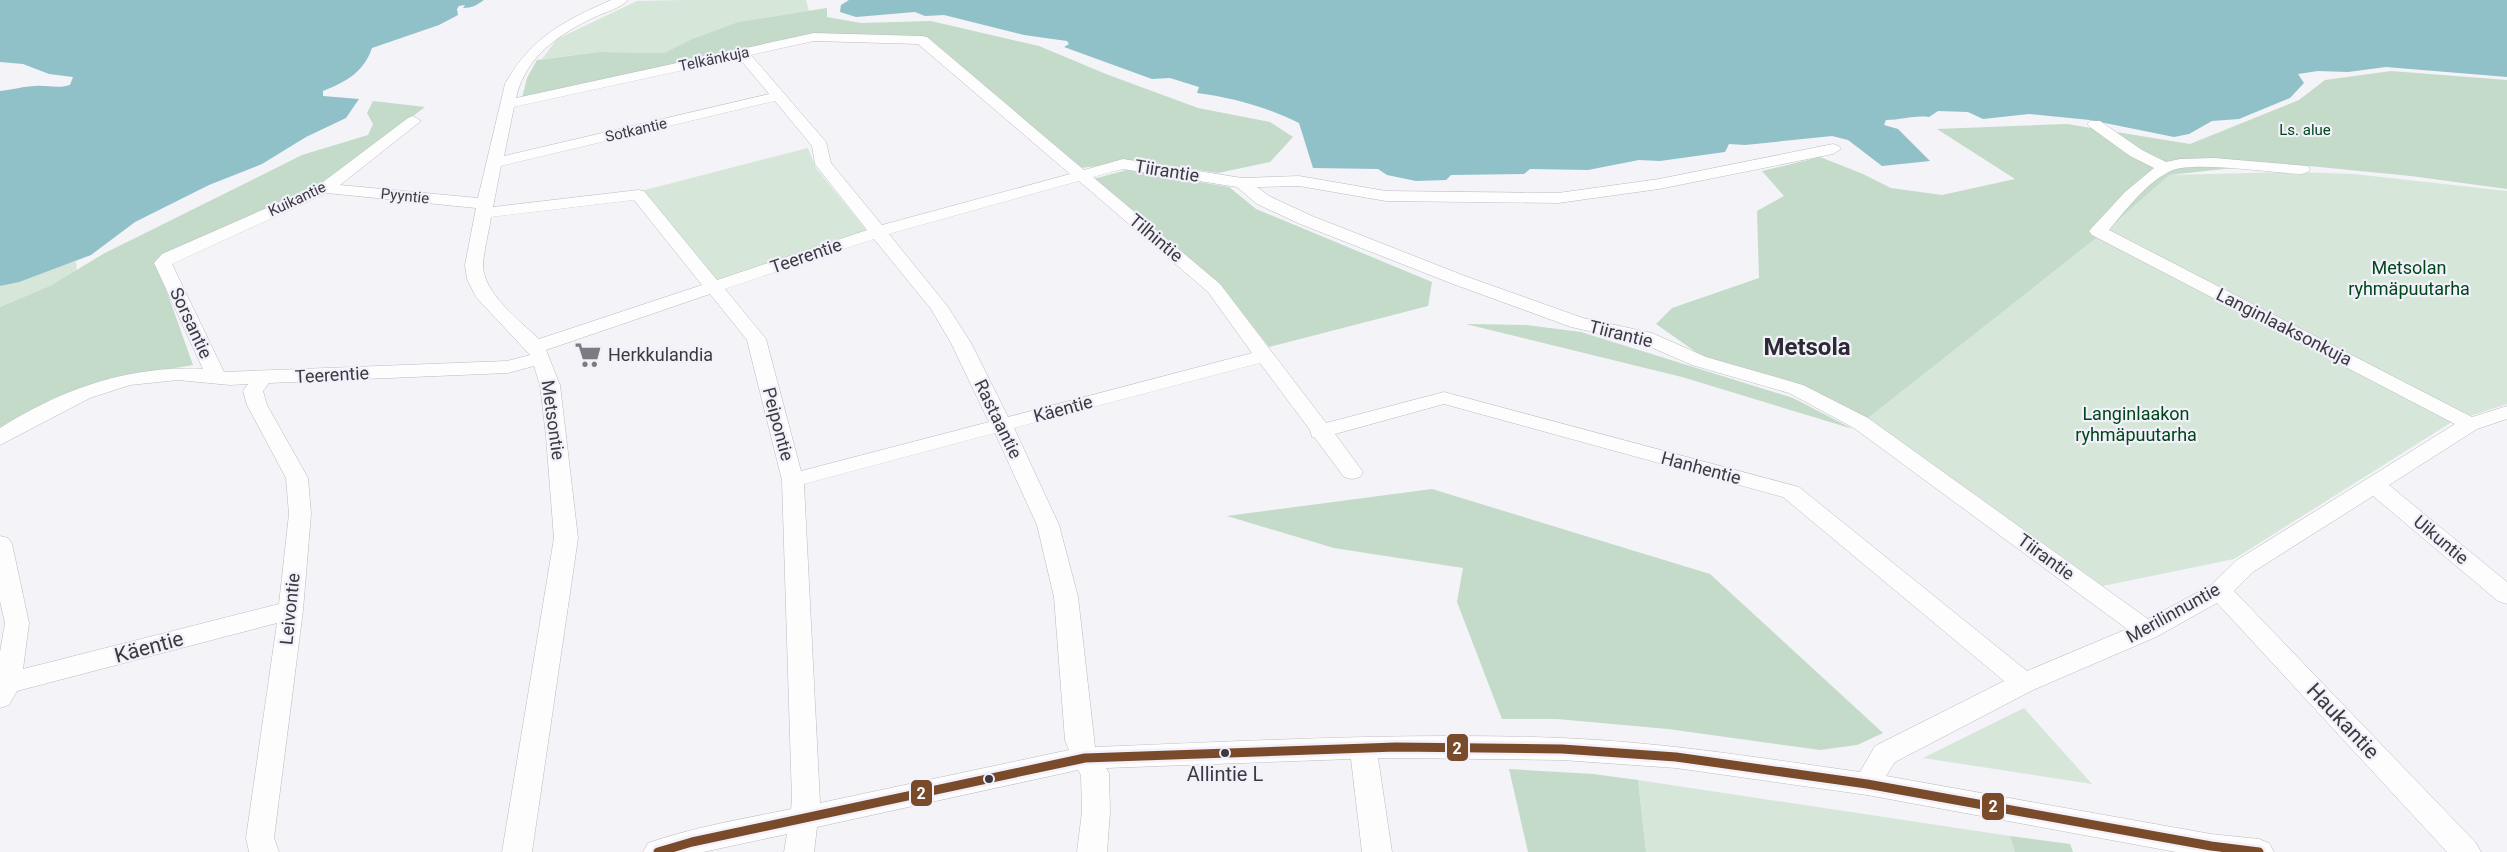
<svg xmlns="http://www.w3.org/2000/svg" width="2507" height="852" viewBox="0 0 2507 852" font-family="Roboto,sans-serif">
  <rect width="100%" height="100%" fill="#f3f3f8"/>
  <!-- green -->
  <g fill="#d6e7da">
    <polygon points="683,0 806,0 809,11 738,22 692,39 664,53 599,52 542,59 557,39 637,1"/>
    <polygon points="808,148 816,168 867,231 718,281 641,191"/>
    <polygon points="2292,172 2354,174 2507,191 2507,404 2464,418 2106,231 2155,181 2169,175"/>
    <polygon points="2099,236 2455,420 2234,559 2103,586 1868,418"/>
    <polygon points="76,261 77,272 52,285 0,307 0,286"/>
    <polygon points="2024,708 2092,784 1923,758"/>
    <polygon points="1638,780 2010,836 2015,852 1646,852"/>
  </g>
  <!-- forest -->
  <g fill="#c3dbc8">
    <polygon points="827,8 827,17 861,23 931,21 1039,46 1106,74 1198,108 1270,122 1293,137 1270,162 1218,173 1138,161 1081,168 927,37 807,36 522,98 527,78 537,60 599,52 664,53 692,39 738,22"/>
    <polygon points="2391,71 2507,80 2507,189 2411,176 2279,163 2169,175 2109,228 1868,418 1791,381 1703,357 1656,324 1672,308 1759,278 1757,211 1784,196 1762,171 1820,157 1863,174 1891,188 1942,195 2015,179 1937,129 2067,124 2190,144 2299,100 2325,80"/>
    <polygon points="373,101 425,107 320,187 157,264 193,365 133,375 0,432 0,307 52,285 103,254 302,155 368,135 373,124 367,113"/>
    <polygon points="1127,170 1229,187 1256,209 1432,282 1428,306 1269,347 1221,285 1093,179"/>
    <polygon points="1466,324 1526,325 1581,332 1793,398 1853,429 1682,377"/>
    <polygon points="1432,489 1710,574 1883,733 1857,745 1820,750 1668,729 1557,719 1502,719 1457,602 1463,568 1334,548 1227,516"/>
    <polygon points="1509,769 1593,774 1638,780 1646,852 1528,852"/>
    <polygon points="2010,836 2070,844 2073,852 2015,852"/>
  </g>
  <!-- water -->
  <g fill="#90c0c8">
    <path d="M0,0h484c-7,5 -12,8 -21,8l2,-3 -6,1 -2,3 1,6 -19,10 -67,23c-8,24 -26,34 -49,43v5l36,3 -13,19 -40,19 -44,27 -53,21 -74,37 -44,33 -72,27 -19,4v-195c12,-1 24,-5 35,-5 13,-1 22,3 35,-1l3,-8 -24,-3 -26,-10 -23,-2z"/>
    <path d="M849,0h1658v77l-121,-10 -38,5 -30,-1 -20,3 6,9 -14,15 -51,21 -27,2 -23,13 -15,3 -84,-17 -61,-6 -46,5 -15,-7 -30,-1 -9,6c-15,-2 -27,3 -43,3l-2,5 14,4 32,32 -48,5 -34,-26 -16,-4 -87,9 -16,-1 -4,8 -65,9 -21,-1 -51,10 -58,-1 -6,5 -73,1 -5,5 -30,1 -29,-6 -9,-6 -65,-1 -14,-45c-29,-15 -69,-26 -102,-30l2,-6 -29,-9 -18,1 -88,-32 5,-3 -2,-3 -43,-6 -80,-20 -19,1 -10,-4 -59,5 -16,-5 1,-7z"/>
  </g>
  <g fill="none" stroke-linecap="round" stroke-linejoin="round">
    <!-- minor casing -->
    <g stroke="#bbbabf" stroke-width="1">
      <path id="minor" d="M611,0h17c-7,8 -22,12 -33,17 -36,17 -70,40 -79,81l298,-65 108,3 5,1 157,133 39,-11 119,19 57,-2 87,15 172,2 101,-14 174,-35 6,2 2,3 -8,5 -174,35 -101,14 -172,-2 -87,-15 -42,1 12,9 43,20 153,60 118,42 69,15 54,24 97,28 65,33 280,201 63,-34 26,-25 218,-136 -363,-189 -3,-4 36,-39 29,-24 -24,-12 -40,-29 -3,-3 3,-3h10l42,29 24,12 14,-3 34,-1 94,8 2,3 -2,3 -6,2c-29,-1 -106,-13 -129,-4 -26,11 -46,39 -64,60l363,187 35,-11v13l-30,10 -88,56 118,97v22l-9,-3 -125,-105 -120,76 -19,19 242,252 5,9h-34l-230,-249 -61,34 -123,53 -138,72 -9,14 325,58 48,5 10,4 5,9h-98l-309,-57 -191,-27 -114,-8 -166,-2h-18l14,94h-30l-11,-93 -245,9 3,5 1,39 -3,40h-30l5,-40 -1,-37 -3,-5 -261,57 -3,25h-30l3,-18 -84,18h-60l5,-9c46,-16 95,-24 143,-34l1,-9 -10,-320 -35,-140 -37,-46 -164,56 14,35 18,153 -46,314h-30l52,-314 -8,-102 -6,-51 -6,-19 -26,7 -239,10 -6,8 4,14 41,73 3,36 -8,96 -29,228 5,14h-30l-3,-14 31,-215 -260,68 -8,14 -9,3v-56l5,-29 -5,-22v-65l8,2 4,6 17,79 -6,46 256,-65 10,-90 -3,-36 -39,-73 -4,-14 5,-7 -18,1 -52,-5 -48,5 -40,13 -90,47v-17c62,-39 129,-63 203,-59l-49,-106 8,-9 157,-69 89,-67 5,-2 8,5 -81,64 138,13 27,-114c26,-47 59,-63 106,-84zM814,41l104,3 152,130 -188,51 -51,-62 -5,-21 -75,-87zM739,58l30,36 -265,62 10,-49zM775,101l37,45 3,18 52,66 -150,50 -73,-89 -6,-1 -145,17 8,-41zM1123,169l114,18 20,17 43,20 153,60 118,43 68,15 53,23 97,28 65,35 273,201 -100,42 -228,-184 -355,-95 -118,31 -106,-139 -127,-107zM1079,181l129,111 44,61 -244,64 -37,-74 -23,-36 -59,-73zM327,193l149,15 -11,57 2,14 9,18 54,58 -23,6 -283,11 -52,-108zM634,200l68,85 -163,54c-19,-18 -57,-47 -56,-75 1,-15 6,-32 8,-47zM874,239l57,70 20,34 38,79 -188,49 -35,-132 -41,-50zM1260,363l50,67 2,7 3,1 29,39 8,2 8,-2 3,-5 -28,-38 109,-30 339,93 221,184 -129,65 -15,26c-99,-14 -198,-30 -298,-34 -156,-6 -311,3 -467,9l-17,-150 -19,-72 -45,-97zM995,433l42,92 17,72 11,143 4,10 -249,53 -16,-319z"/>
    </g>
    <!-- minor -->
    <use href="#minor" fill="#fdfdfe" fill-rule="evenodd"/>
    <!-- bus-1 casing -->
    <g stroke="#f2f0fb" stroke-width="14">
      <polyline id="bus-1" points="658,852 692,842 1085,758 1396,747 1562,749 1676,757 1867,784 2211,846 2259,852"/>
    </g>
    <!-- bus-1 -->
    <use href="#bus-1" stroke="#7a4b2a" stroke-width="9"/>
  </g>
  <!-- icons -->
  <defs>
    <g id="supermarket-bare" transform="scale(2.07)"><path d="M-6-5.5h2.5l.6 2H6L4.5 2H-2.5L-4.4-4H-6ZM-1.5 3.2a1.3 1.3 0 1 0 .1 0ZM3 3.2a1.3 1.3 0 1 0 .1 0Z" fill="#7b7b80" stroke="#f2f0fb" stroke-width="2.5" paint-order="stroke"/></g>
  </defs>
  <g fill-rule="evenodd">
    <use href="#supermarket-bare" x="588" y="355"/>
  </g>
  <!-- markers -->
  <g fill="#3b3b3f" stroke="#f2f0fb" stroke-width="2">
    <circle cx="1225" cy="753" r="5"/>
    <circle cx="989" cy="779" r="5"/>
  </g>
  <g text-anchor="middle" stroke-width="4.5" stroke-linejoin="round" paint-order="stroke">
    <!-- far-street labels -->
    <g font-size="15" fill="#3b3b3f" stroke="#f2f0fb">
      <text transform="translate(714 59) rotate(-12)" y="5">Telkänkuja</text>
      <text transform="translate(636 130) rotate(-13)" y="5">Sotkantie</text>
      <text transform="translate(405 196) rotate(6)" y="5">Pyyntie</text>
      <text transform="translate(297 199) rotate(-25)" y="5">Kuikantie</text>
    </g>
    <!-- far-park labels -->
    <g font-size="15" fill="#004718" stroke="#f2f0fb">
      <text x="2305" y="135">Ls. alue</text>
    </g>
    <!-- street labels -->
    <g font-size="18" fill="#3b3b3f" stroke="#f2f0fb">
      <text transform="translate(1167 171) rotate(9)" y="6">Tiirantie</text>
      <text transform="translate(1156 238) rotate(40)" y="6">Tilhintie</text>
      <text transform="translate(806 256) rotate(-19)" y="6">Teerentie</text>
      <text transform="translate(191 323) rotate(65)" y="6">Sorsantie</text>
      <text transform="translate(2284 327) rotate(27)" y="6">Langinlaaksonkuja</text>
      <text transform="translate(1621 334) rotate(14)" y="6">Tiirantie</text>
      <text transform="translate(332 375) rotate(-3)" y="6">Teerentie</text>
      <text transform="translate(1063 409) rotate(-15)" y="6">Käentie</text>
      <text transform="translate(998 419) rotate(64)" y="6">Rastaantie</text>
      <text transform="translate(553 420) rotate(82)" y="6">Metsontie</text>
      <text transform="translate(778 424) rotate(75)" y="6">Peipontie</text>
      <text transform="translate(1701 468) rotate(15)" y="6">Hanhentie</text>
      <text transform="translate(2441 540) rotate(40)" y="6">Uikuntie</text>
      <text transform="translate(2046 557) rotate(36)" y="6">Tiirantie</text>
      <text transform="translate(290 609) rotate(-84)" y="6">Leivontie</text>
      <text transform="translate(2173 613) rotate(-29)" y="6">Merilinnuntie</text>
    </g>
    <!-- park labels -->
    <g font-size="18" fill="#004718" stroke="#f2f0fb">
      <text x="2409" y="274">Metsolan<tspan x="2409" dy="21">ryhmäpuutarha</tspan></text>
      <text x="2136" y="420">Langinlaakon<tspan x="2136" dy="21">ryhmäpuutarha</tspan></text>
    </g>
    <!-- poi labels -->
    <g font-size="18" fill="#3b3b3f" stroke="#f2f0fb" text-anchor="start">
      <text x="608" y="361">Herkkulandia</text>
    </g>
    <!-- near-bus labels -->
    <g font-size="20" fill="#3b3b3f" stroke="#f2f0fb">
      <text x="1225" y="781">Allintie L</text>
    </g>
    <!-- near-street labels -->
    <g font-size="21" fill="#3b3b3f" stroke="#f2f0fb">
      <text transform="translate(149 647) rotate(-15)" y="7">Käentie</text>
      <text transform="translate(2343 721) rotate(47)" y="7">Haukantie</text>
    </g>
    <!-- district labels -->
    <g font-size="24" font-weight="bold" fill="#2c2a32" stroke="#f2f0fb">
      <text x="1807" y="355">Metsola</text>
    </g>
  </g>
  <g stroke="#f2f0fb" stroke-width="2">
    <rect x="1446" y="733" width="23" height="29" rx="6" fill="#7a4b2a"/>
    <rect x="910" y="779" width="23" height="28" rx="6" fill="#7a4b2a"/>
    <rect x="1981" y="792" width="24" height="29" rx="6" fill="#7a4b2a"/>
  </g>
  <g font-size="16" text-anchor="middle" font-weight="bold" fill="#fff">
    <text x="1457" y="754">2</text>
    <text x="921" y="799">2</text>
    <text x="1993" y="812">2</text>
  </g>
</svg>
